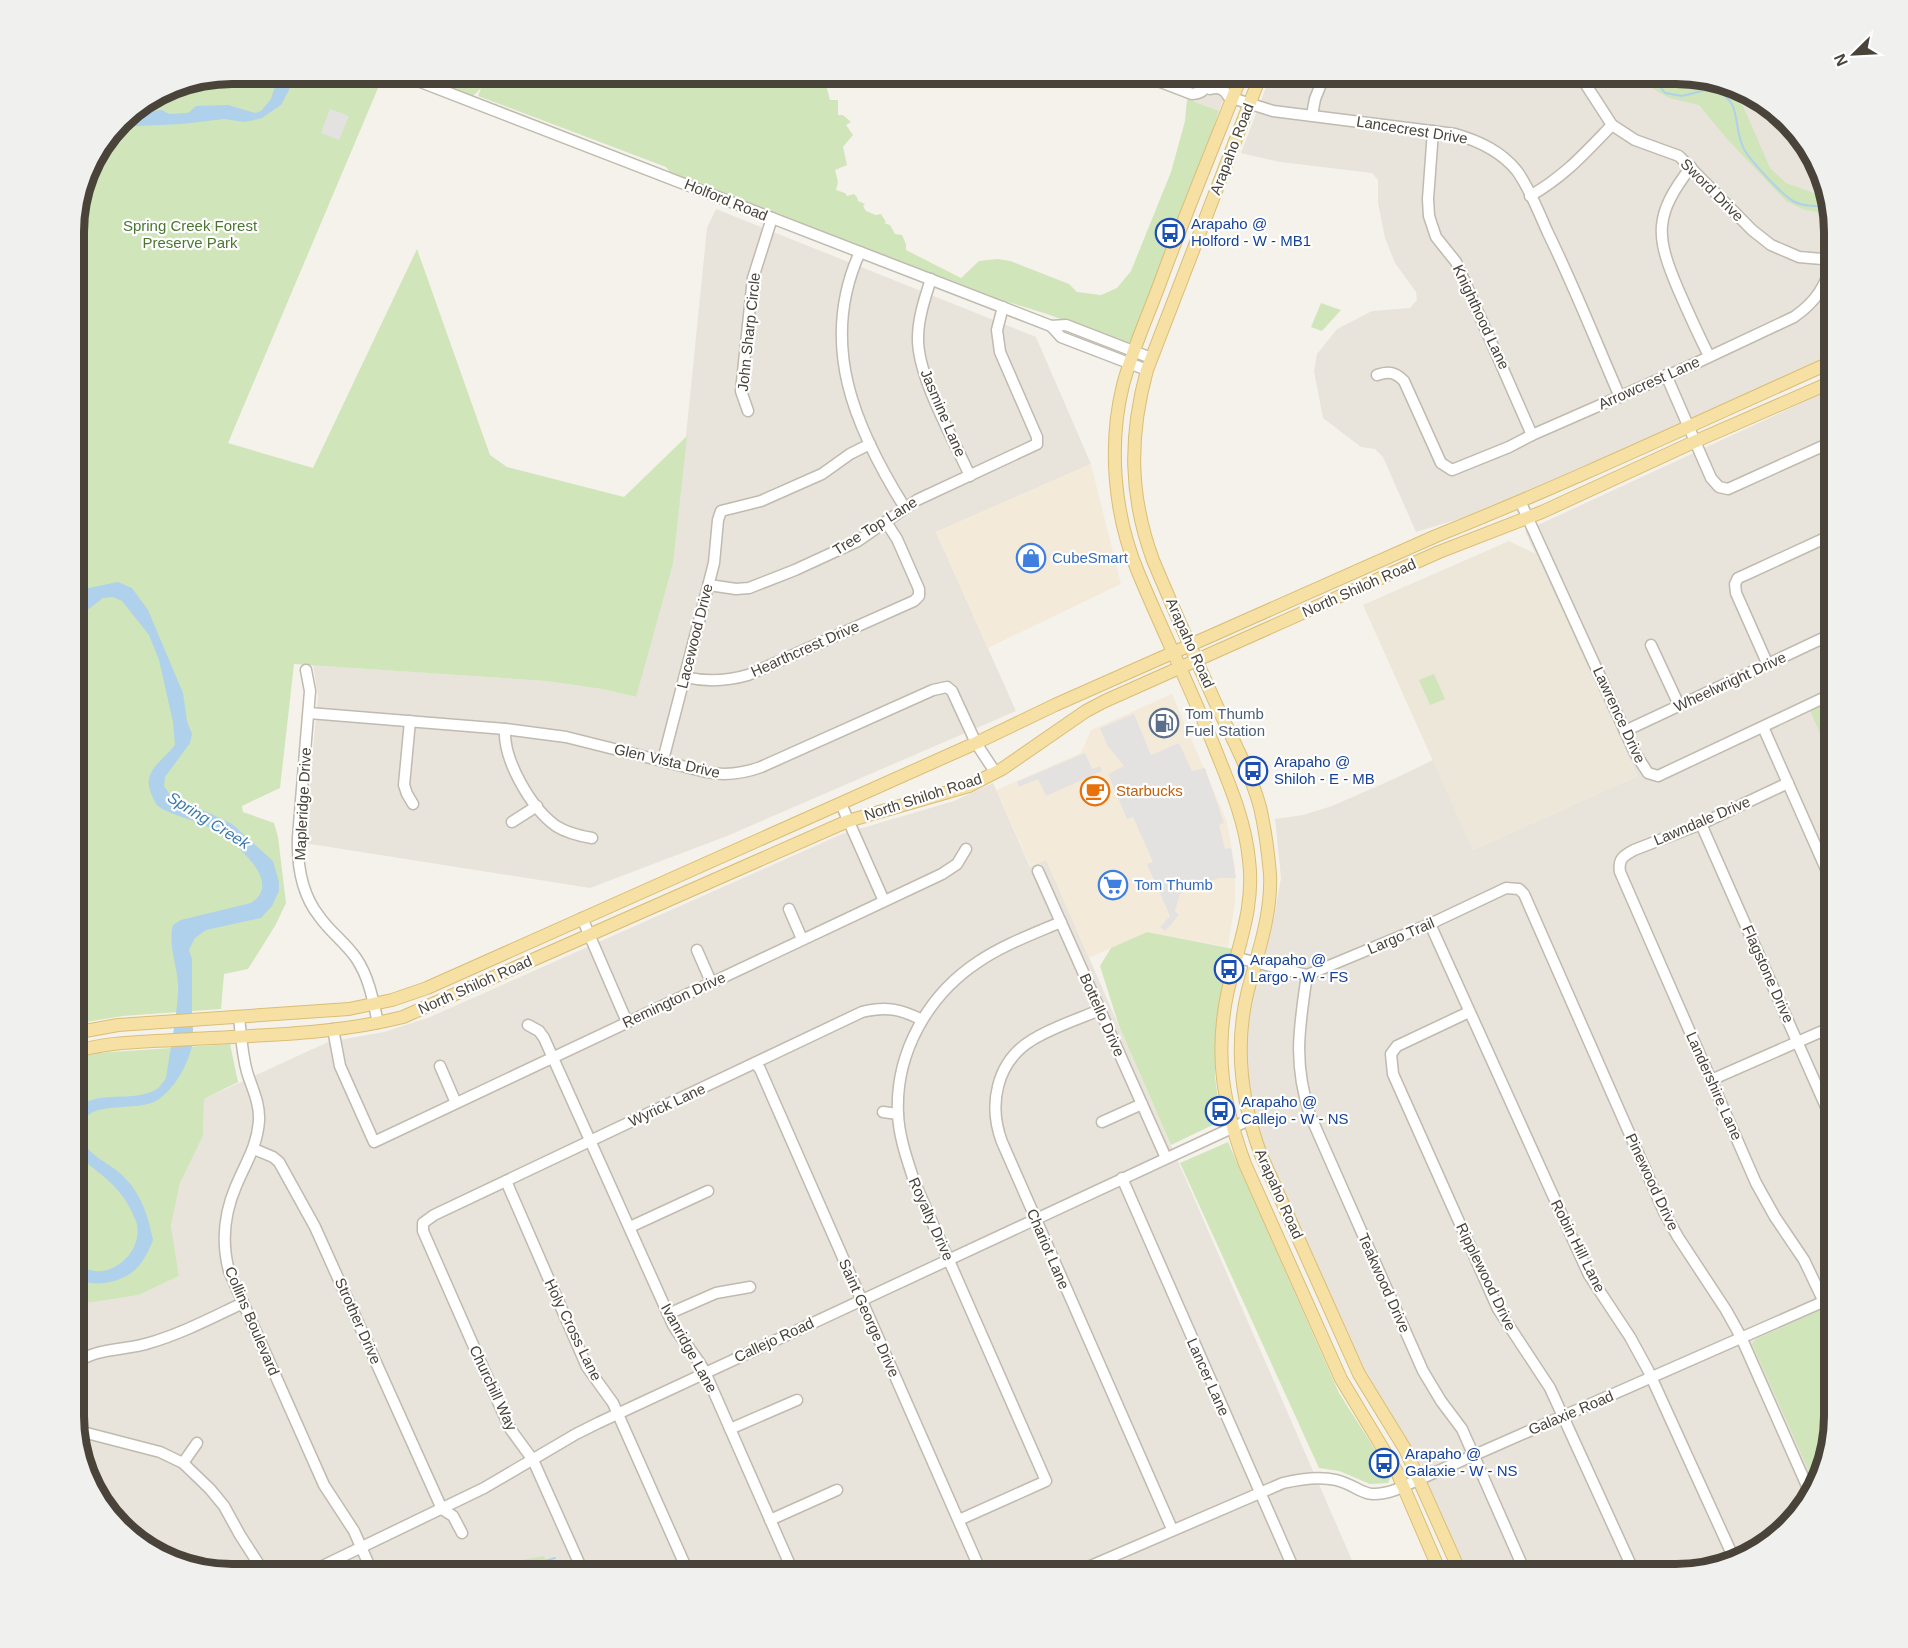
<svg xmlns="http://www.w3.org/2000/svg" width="1908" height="1648" viewBox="0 0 1908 1648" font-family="Arial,sans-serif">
  <rect width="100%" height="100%" fill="#f5f2ec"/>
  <!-- residential -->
  <g fill="#e8e4db">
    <polygon points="1120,74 1233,74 1219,111"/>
    <polygon points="1271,74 1676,74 1736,85 1781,113 1822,171 1834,232 1834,355 1479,513 1416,532 1383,457 1375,449 1361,447 1323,418 1314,371 1317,354 1337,329 1372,311 1410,308 1417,300 1416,292 1395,263 1385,238 1378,203 1378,180 1372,173 1280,162 1241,153"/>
    <polygon points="716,209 1036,337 1091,464 936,532 1016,711 727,836 590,888 304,843 318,696 313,665 546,681 602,689 635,697 673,564 707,228"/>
    <polygon points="1834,388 1834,1416 1823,1476 1795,1521 1737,1562 1676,1574 1467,1574 1415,1458 1367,1378 1265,1150 1251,1106 1245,1052 1247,1024 1252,997 1274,917 1281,878 1275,819 1303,815 1332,806 1396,778 1433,760 1473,850 1637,776 1525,531"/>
    <polygon points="993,783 1030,867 1046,859 1358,1574 232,1574 172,1563 127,1535 90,1486 74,1426 74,1305 139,1295 179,1276 171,1226 180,1183 203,1136 204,1099 328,1042 384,1032 430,1017 842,834 954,801"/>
  </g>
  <!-- commercial -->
  <g fill="#f4eada">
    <polygon points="1091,464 1121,584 988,648 936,532"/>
    <polygon points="1172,694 1227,822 1235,868 1235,903 1228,947 1147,932 1089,958 1046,860 1031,867 996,790 1081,753 1091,730"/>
  </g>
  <!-- education -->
  <polygon fill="#ece7d8" points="1509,541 1536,554 1637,776 1473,850 1363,605"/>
  <!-- green -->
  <g fill="#d0e5b9">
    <polygon points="232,74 384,74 228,443 313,468 417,249 490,455 507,467 624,497 687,436 673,564 636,697 602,689 546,681 294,664 280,788 242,806 243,812 274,823 278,837 286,903 275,926 248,969 224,974 221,1009 123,1016 74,1024 74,221 90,162 127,113 172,85"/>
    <polygon points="413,74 826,74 825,81 830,100 838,100 838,115 843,115 851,122 846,125 853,135 843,147 847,165 835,170 838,182 836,190 845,193 847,196 854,194 857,197 858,201 865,204 863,206 866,211 876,215 881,214 886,222 884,223 890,225 895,234 902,235 906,244 906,250 961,278 979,261 998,259 1010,261 1069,284 1077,292 1101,295 1117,288 1131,271 1171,172 1185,121 1187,99 1219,111 1200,168 1131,342 1126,343 1047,314 985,295 670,172 666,167 478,96 481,88 472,97"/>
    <polygon points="1636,74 1670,74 1673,82 1681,85 1706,79 1734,85 1770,168 1786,183 1828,198 1831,214 1805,210 1786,201 1728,140 1699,105 1669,98 1652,88"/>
    <polygon points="1321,303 1341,310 1322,331 1311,327"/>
    <polygon points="1434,674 1445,699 1430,705 1419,680"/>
    <polygon points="1834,696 1834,766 1810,710"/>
    <polygon points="1147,932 1234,949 1222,988 1216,1027 1215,1077 1221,1121 1171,1145 1119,1026 1100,966 1111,948"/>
    <polygon points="230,1044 238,1082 204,1099 203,1136 180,1183 171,1226 179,1276 139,1295 74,1305 74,1059 97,1053"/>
    <polygon points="1228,1142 1339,1393 1381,1459 1390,1478 1388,1483 1370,1484 1339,1471 1319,1468 1180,1163"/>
    <polygon points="1834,1304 1834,1416 1823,1476 1816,1487 1752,1344 1756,1339"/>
    <polygon points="544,1556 550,1571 541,1574 481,1574 511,1562"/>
  </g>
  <!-- parking -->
  <g fill="#e4e2e0">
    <polygon points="330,109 349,116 339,140 321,133"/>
    <polygon points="1134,714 1151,755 1179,743 1192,771 1205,768 1224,823 1219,825 1225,849 1231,848 1236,878 1219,878 1180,894 1175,911 1179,915 1165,931 1160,927 1170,916 1147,864 1153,862 1133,817 1127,819 1108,774 1124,766 1107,745 1100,728"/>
    <polygon points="1085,753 1092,769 1100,766 1102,771 1046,796 1038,779 1019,787 1017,782"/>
  </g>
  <!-- water -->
  <g fill="#afd1eb">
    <polygon points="279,74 292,74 289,90 281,105 262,118 245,122 224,119 182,124 117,127 128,113 162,110 169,114 188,113 196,106 228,105 255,113 261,111 271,99"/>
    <path d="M118,582l14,6 16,22 35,83 4,28 5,13 -2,9 -25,34 -1,9 7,10 22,12 12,3 27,13 41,37 6,21v9l-7,15 -11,12 -55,12 -11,8 -6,12 3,9c0,19 0,39 0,59 1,9 2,19 0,28 -4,18 -17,42 -33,53 -21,16 -81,-4 -77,35 2,21 27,28 40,41 19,18 26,40 31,65 -4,10 -9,21 -17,29 -14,14 -48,21 -62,6v-18c21,33 69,3 63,-32 0,-4 -4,-9 -5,-13 -13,-28 -35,-40 -58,-59v-44c26,-21 59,-5 83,-20 3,-2 6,-7 9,-11 4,-27 10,-56 12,-84 2,-24 -11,-46 -5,-69l8,-5 70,-17c36,-23 -24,-67 -45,-77 -12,-6 -37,-12 -47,-19 -4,-3 -9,-15 -10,-21 -3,-18 17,-28 26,-41l-2,-23 -14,-62 -10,-25 -27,-34 -9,-4 -10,1 -17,13 -12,41v-54l10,-9z"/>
  </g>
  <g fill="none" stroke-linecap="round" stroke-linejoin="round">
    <!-- stream -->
    <g stroke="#afd1eb" stroke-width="2">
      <path d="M1654,74l4,10 7,9 17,3 32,-8c31,16 17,39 31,63 7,11 37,44 48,50 11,6 25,5 36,5"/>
      <polyline points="502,1574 555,1558"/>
    </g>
    <!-- minor casing -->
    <g stroke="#c0baaf" stroke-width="13">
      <g id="minor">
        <polyline points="400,74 1051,326 1066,325 1151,358"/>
        <path d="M1140,74l52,20c13,0 16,-10 21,-20"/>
        <path d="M1170,74l40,15c8,-2 14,-1 18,7"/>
        <polyline points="1579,74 1612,125 1635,140 1679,156 1752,230 1771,245 1799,257 1834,260"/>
        <path d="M1232,98l41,13 182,23c24,7 46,17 62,37 13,18 22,42 31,62 26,53 48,109 72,164"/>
        <polyline points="1312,115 1315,99 1325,74"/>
        <polyline points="1433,131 1428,199 1429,216 1436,237 1456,262 1532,435"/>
        <path d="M1691,167c-37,48 -36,68 -13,122 10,23 20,45 31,67"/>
        <path d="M1530,196c35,-20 55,-43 82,-71"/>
        <path d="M860,252c-42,92 -5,176 45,256"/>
        <path d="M931,279c-6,19 -13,39 -13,59 -1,38 36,102 52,138"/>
        <polyline points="1051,326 1061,337 1147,370"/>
        <path d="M1377,375c12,-4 18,-3 27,6l37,82 11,7 57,-23 23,-12 162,-71 100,-47c23,-16 30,-30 40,-56"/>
        <polyline points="1666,375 1711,478 1719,487 1728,489 1834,441"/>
        <polyline points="748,411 741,391 753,278 772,218"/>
        <polyline points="1520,501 1635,753 1648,773 1658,776 1834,693"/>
        <polyline points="709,585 736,589 749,588 795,570 858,541 917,500 1037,444 1037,437 1000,352 997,330 1003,307"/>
        <polyline points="1651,645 1679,705"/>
        <polyline points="1768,665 1736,593 1735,584 1738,578 1745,575 1834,534"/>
        <path d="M306,670l4,21 -12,146c-1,28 3,56 21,79 10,15 26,26 37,42 13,19 17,42 22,65"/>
        <path d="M685,677c21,5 42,4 63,-2l166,-74 5,-5v-7l-22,-50 -11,-17"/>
        <path d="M309,713l196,16 61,8 140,35c19,4 36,2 55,-5l172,-77 14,-3 5,4 24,52 19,29"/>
        <polyline points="410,721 404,785 407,794 413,804"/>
        <polyline points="1763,727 1834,887"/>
        <path d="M505,729c-2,31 26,79 51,97 11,7 24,10 36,12"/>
        <polyline points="1625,731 1834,633"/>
        <polyline points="663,760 714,563 718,520 721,511 761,501 822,474 850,454 870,444"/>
        <path d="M1788,783l-87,41 -67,26c-11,6 -16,9 -14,22l136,311 19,34 29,43 20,42"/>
        <polyline points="841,804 884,901"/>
        <polyline points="512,822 537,806"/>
        <polyline points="1701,824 1834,1125"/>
        <polyline points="1038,871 1166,1158"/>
        <polyline points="789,909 802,939"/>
        <polyline points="582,918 627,1022"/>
        <polyline points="1430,924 1589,1275 1630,1337 1648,1370 1736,1563"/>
        <polyline points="697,950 711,982"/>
        <polyline points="1238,958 1307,975 1430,924 1506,888 1519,889 1524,894 1664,1212 1678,1237 1726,1310 1741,1337 1811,1495"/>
        <path d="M1307,975c-8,53 -14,88 3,140l113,256 18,30 21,28 64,145"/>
        <path d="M1100,1010c-22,9 -47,17 -68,30 -36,22 -44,65 -30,102l170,387"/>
        <polyline points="1469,1012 1397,1046 1391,1054 1393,1074 1498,1309 1550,1388 1635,1574"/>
        <path d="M239,1017c2,18 3,37 8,55 5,16 13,31 12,49 -2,26 -13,41 -23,65 -12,28 -15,55 -7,85l95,214 30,46 19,43"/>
        <path d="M528,1025l11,6 5,7 129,287c10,17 23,30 32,47l89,202"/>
        <polyline points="333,1029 340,1066 374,1142 942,874 957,864 966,849"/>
        <polyline points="755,1063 760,1069 982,1574"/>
        <polyline points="440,1066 456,1103"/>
        <polyline points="1711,1080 1834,1026"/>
        <polyline points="883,1112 898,1114"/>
        <polyline points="1102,1122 1142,1104"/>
        <polyline points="254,1149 273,1157 279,1162 315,1227 442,1509 453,1516 462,1533"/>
        <polyline points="1122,1178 1296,1574"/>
        <polyline points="506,1181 587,1367 613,1403 689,1574"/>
        <polyline points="630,1227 708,1191"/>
        <polyline points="668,1314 716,1293 750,1287"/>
        <path d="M74,1365c21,-18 50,-14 75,-22 32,-9 64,-26 94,-40"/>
        <polyline points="730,1429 797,1400"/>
        <polyline points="75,1430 160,1452 183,1463 210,1489 224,1506 240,1535 265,1574"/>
        <polyline points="183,1463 197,1443"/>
        <polyline points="770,1520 837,1490"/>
        <path d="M959,1520l87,-39 -132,-300c-7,-22 -15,-44 -16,-67 -3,-61 30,-119 80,-152 25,-17 55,-28 83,-40"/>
        <polyline points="306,1574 484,1488 576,1434 598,1423 1249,1120"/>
        <path d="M584,1574l-51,-114 -22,-30 -8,-17 -80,-182v-8l11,-8 428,-203c24,-6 39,-3 60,8"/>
        <path d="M1072,1574l211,-91c17,-4 36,-7 53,-3 27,7 26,21 59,10l439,-193"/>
      </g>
    </g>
    <!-- major casing -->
    <g stroke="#dabe75" stroke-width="14">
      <g id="major">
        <path d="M1242,74c-26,66 -53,131 -78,198 -13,37 -31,75 -41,113 -15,60 -9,130 15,187 24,58 52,115 76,174 15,38 31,73 35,114 6,47 -11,86 -21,130 -14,64 -5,114 17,174l96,215 56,93 44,102"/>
        <path d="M1261,74l-114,296c-18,66 -18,125 6,190 20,48 41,95 62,142 16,34 35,69 45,105 5,22 8,44 10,67 2,40 -12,78 -22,116 -14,56 -7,111 13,165l98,219 46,75 56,125"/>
        <path d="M74,1033l44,-8 231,-16 43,-9 35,-12 549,-245 79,-38 381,-169c135,-54 266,-116 398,-175"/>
        <path d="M74,1052c32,-10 66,-10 100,-12 76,-5 155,-4 229,-23l445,-196 121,-35 33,-17 84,-58 19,-10 334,-149 103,-40 154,-71 138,-60"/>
      </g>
    </g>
    <!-- minor -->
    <use href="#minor" stroke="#fff" stroke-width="10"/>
    <!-- major -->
    <use href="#major" stroke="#f6e0a4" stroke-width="12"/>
  </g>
  <!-- icons -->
  <defs>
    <g id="bus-ring" transform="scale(1.5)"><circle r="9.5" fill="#fff" stroke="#1a4fb4" stroke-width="1.5"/><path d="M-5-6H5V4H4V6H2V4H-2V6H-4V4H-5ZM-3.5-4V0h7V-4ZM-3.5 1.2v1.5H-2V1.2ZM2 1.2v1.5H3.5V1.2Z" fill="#1a4fb4"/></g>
    <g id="shop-ring" transform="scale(1.5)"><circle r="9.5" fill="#fff" stroke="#3f7fe0" stroke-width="1.5"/><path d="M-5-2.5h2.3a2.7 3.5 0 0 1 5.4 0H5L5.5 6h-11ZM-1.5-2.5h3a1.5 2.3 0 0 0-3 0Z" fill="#3f7fe0"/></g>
    <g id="fuel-ring" transform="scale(1.5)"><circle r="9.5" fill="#fff" stroke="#5c6f8a" stroke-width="1.5"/><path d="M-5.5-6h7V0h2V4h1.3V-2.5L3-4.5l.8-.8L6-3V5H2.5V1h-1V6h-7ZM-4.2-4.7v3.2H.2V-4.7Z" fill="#5c6f8a"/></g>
    <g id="cafe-ring" transform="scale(1.5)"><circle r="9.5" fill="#fff" stroke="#e8710a" stroke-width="1.5"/><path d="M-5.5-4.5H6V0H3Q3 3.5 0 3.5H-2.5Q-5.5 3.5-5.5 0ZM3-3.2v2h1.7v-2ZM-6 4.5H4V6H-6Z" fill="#e8710a"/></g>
    <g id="supermarket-ring" transform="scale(1.5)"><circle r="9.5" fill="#fff" stroke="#3f7fe0" stroke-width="1.5"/><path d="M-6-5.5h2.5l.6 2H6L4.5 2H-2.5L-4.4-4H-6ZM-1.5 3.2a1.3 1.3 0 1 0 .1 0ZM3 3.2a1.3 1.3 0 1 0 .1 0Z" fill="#3f7fe0"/></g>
  </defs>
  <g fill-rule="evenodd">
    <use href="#bus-ring" x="1170" y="233"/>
    <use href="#shop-ring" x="1031" y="558"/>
    <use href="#fuel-ring" x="1164" y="723"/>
    <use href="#bus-ring" x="1253" y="771"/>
    <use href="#cafe-ring" x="1095" y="791"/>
    <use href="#supermarket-ring" x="1113" y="885"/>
    <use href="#bus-ring" x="1229" y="969"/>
    <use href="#bus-ring" x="1220" y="1111"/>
    <use href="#bus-ring" x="1384" y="1463"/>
  </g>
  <g text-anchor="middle" stroke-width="4.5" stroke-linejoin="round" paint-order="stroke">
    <!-- street labels -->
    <g font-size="15" fill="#49433a" stroke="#fff">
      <text transform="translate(1412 130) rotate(9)" y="5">Lancecrest Drive</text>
      <text transform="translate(1232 149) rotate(-69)" y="5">Arapaho Road</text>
      <text transform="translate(1712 190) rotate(45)" y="5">Sword Drive</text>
      <text transform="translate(726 200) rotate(22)" y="5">Holford Road</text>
      <text transform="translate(1481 317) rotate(65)" y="5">Knighthood Lane</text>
      <text transform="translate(749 332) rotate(-84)" y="5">John Sharp Circle</text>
      <text transform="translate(1649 383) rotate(-24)" y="5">Arrowcrest Lane</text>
      <text transform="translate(943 413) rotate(67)" y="5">Jasmine Lane</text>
      <text transform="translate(875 526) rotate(-32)" y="5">Tree Top Lane</text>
      <text transform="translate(1359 588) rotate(-24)" y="5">North Shiloh Road</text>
      <text transform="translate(695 636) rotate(-76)" y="5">Lacewood Drive</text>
      <text transform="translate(1190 643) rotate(66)" y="5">Arapaho Road</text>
      <text transform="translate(805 649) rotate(-24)" y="5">Hearthcrest Drive</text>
      <text transform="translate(1730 682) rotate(-25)" y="5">Wheelwright Drive</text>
      <text transform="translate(1619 715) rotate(65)" y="5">Lawrence Drive</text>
      <text transform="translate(667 761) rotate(13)" y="5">Glen Vista Drive</text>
      <text transform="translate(923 797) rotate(-18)" y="5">North Shiloh Road</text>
      <text transform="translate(303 804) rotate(-87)" y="5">Mapleridge Drive</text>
      <text transform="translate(1702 821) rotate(-23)" y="5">Lawndale Drive</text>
      <text transform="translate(1401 936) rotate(-23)" y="5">Largo Trail</text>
      <text transform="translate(1768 974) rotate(66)" y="5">Flagstone Drive</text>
      <text transform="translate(475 985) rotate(-24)" y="5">North Shiloh Road</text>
      <text transform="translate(674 1000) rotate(-25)" y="5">Remington Drive</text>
      <text transform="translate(1102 1015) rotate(66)" y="5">Bottello Drive</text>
      <text transform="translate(1714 1086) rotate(66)" y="5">Landershire Lane</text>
      <text transform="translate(667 1105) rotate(-25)" y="5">Wyrick Lane</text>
      <text transform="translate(1652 1182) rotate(65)" y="5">Pinewood Drive</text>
      <text transform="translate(1279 1194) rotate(66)" y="5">Arapaho Road</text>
      <text transform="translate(931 1219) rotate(66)" y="5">Royalty Drive</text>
      <text transform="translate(1578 1246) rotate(63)" y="5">Robin Hill Lane</text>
      <text transform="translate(1048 1249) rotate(67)" y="5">Chariot Lane</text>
      <text transform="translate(1486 1277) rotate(64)" y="5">Ripplewood Drive</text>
      <text transform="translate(1384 1283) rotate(66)" y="5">Teakwood Drive</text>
      <text transform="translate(869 1318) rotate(66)" y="5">Saint George Drive</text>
      <text transform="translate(252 1321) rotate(67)" y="5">Collins Boulevard</text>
      <text transform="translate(358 1321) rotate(66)" y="5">Strother Drive</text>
      <text transform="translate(573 1330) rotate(64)" y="5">Holy Cross Lane</text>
      <text transform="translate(774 1340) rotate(-25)" y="5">Callejo Road</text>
      <text transform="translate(689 1348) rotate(61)" y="5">Ivanridge Lane</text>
      <text transform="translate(1208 1377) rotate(66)" y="5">Lancer Lane</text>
      <text transform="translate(493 1388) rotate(65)" y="5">Churchill Way</text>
      <text transform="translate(1571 1413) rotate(-23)" y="5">Galaxie Road</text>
    </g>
    <!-- transit labels -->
    <g font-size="15" fill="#164399" stroke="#fff" text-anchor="start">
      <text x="1191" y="229">Arapaho @<tspan x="1191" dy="17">Holford - W - MB1</tspan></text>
      <text x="1274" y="767">Arapaho @<tspan x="1274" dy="17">Shiloh - E - MB</tspan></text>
      <text x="1250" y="965">Arapaho @<tspan x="1250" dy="17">Largo - W - FS</tspan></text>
      <text x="1241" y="1107">Arapaho @<tspan x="1241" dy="17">Callejo - W - NS</tspan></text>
      <text x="1405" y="1459">Arapaho @<tspan x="1405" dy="17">Galaxie - W - NS</tspan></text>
    </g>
    <!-- park labels -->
    <g font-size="15" fill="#4a7632" stroke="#fff">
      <text x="190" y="231">Spring Creek Forest<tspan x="190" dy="17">Preserve Park</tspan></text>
    </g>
    <!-- shop labels -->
    <g font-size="15" fill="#366cbe" stroke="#fff" text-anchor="start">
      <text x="1052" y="563">CubeSmart</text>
      <text x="1134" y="890">Tom Thumb</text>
    </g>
    <!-- service labels -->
    <g font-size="15" fill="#4e5e75" stroke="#fff" text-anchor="start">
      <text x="1185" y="719">Tom Thumb<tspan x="1185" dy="17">Fuel Station</tspan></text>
    </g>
    <!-- food labels -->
    <g font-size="15" fill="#c56008" stroke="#fff" text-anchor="start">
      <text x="1116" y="796">Starbucks</text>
    </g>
    <!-- water labels -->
    <g font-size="16" font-style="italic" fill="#3c7bac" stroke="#fff">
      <text transform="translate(209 820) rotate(32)" y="6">Spring Creek</text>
    </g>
  </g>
  <!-- crop -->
  <path d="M0 0H1908V1648H0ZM232 84H1676A148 148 0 0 1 1824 232V1416A148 148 0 0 1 1676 1564H232A148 148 0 0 1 84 1416V232A148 148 0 0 1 232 84Z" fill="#f0f0ef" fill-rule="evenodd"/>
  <path fill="none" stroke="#49433a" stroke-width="8" d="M232 84H1676A148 148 0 0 1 1824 232V1416A148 148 0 0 1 1676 1564H232A148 148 0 0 1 84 1416V232A148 148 0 0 1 232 84Z"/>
  <!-- north arrow -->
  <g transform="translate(1854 54) rotate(246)" stroke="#ffffff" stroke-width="4.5" paint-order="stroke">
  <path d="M0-4.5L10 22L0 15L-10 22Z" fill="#49433a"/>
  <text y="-9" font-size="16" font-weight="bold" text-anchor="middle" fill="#49433a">N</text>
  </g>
</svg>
